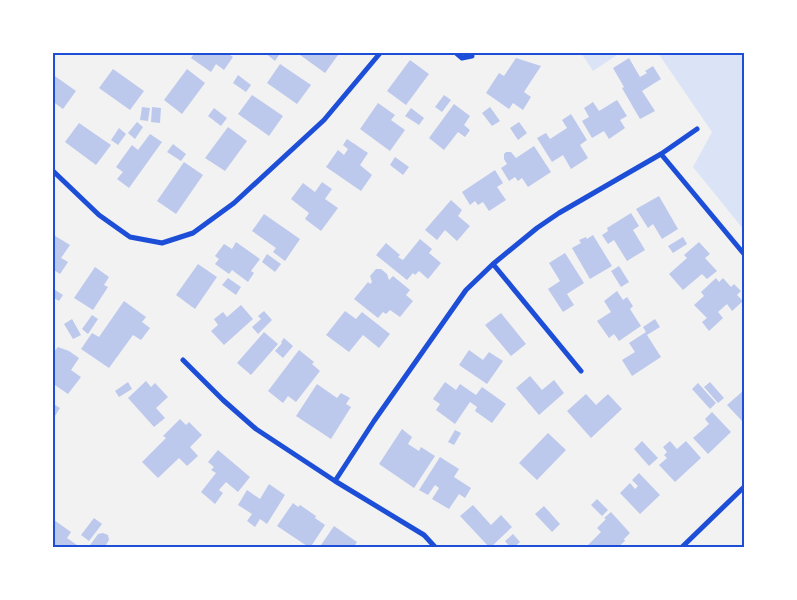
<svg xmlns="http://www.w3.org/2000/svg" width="797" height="600" font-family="'Sofia Sans Condensed',sans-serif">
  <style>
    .green { fill: #dbe4f7 }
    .building { fill: #bdc9ec }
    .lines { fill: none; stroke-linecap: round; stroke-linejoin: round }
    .minor { stroke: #1d4ed8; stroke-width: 5 }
    .neatline { fill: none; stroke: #1d4ed8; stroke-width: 2 }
  </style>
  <rect width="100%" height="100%" fill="#f2f2f2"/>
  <path class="green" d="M 581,53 L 620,53 L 593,71 Z
    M 658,53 L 744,53 L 744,230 L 693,167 L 712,132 Z"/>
  <path class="building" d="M 195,52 L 226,52 L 233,57 L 224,70 L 216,64 L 211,72 L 191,58 Z
    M 264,52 L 281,52 L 275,61 Z
    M 296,52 L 335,52 L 338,55 L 325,73 Z
    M 516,58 L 541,66 L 524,92 L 531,97 L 523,110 L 513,103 L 509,109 L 486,93 L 499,73 L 504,76 Z
    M 629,58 L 640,77 L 647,73 L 645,71 L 653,66 L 661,79 L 642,91 L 655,111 L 640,119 L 622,88 L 624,87 L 613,68 Z
    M 410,60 L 429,74 L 406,105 L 387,91 Z
    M 280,64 L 311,85 L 297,104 L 267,83 Z
    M 113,69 L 144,91 L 130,110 L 99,88 Z
    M 187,69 L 205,83 L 182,114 L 164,100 Z
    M 52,74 L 76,91 L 63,109 L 52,101 Z
    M 238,75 L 251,85 L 246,92 L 233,83 Z
    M 252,95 L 283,116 L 269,136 L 238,114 Z
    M 444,95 L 451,100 L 442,112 L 435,107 Z
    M 617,100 L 627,116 L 620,120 L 625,128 L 609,139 L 604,131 L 592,138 L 582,121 L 589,117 L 584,108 L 593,102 L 599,111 Z
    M 378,103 L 395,115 L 391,120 L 405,130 L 390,151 L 360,129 Z
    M 454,104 L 470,116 L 464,125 L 470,130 L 465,137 L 458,132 L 444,150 L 429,138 Z
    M 142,107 L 150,108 L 148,121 L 140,120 Z
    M 152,107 L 161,108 L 160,123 L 151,122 Z
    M 490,107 L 500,121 L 492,126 L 482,113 Z
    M 214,108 L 227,118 L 221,126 L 208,116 Z
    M 411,108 L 424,118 L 419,125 L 405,116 Z
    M 571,114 L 587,140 L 580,145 L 588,158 L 571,169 L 563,155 L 552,162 L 537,138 L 546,133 L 550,139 L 567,128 L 562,120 Z
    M 137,122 L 143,127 L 135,139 L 128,133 Z
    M 519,122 L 527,133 L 518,140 L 510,128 Z
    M 79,123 L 111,145 L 96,165 L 65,142 Z
    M 228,127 L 247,141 L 225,171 L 205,158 Z
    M 119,128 L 126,134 L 118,145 L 111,140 Z
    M 150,134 L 162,142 L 129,188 L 117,179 L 123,172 L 116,167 L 132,145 L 138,150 Z
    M 347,139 L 368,153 L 360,165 L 372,175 L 361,191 L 326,167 L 338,150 L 344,155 L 348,149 L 343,145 Z
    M 173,144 L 186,154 L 181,161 L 167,152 Z
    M 534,146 L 551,172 L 528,187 L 522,178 L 518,181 L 515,177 L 509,181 L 501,168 L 507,164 L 504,159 L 504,154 L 506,152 L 511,152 L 516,158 Z
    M 395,157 L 409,167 L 403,175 L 390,165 Z
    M 184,162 L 203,175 L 176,214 L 157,201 Z
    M 495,170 L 503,183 L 497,187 L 506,200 L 489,211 L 483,202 L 478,205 L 475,201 L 470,205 L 462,192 Z
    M 322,182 L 332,189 L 325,199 L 338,208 L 321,231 L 305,219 L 309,213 L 291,199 L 303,183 L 315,192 Z
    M 659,196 L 678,229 L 662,239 L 653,224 L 648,228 L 636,209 Z
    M 451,200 L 462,210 L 458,216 L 470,226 L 457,241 L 445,230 L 437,240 L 425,230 Z
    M 631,213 L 639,226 L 633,230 L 645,250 L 627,261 L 614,240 L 608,244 L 602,235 L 608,231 L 607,228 Z
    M 264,214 L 300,239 L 285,261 L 273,252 L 276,248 L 252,231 Z
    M 52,234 L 70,245 L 61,258 L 68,262 L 60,274 L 54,270 L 52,272 Z
    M 593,235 L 612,266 L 590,279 L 572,248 L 581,243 L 579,240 L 586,237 L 587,239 Z
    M 683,237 L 687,244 L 673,253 L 668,246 Z
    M 420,239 L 432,249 L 429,253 L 441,263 L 428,279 L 419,271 L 415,275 L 413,273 L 407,280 L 376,255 L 386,243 L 400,255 L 398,257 L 403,260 Z
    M 236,242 L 260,259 L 251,271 L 254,273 L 248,282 L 232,270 L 229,274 L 215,264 L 219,259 L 215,256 L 224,244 L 232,249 Z
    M 699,242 L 710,254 L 705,258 L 717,271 L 707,279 L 702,274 L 683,290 L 669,274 L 687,258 L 684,255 Z
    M 565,253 L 584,283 L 567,294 L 574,305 L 563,312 L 548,289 L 560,281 L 549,263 Z
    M 267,254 L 281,264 L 275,272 L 262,262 Z
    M 198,264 L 217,277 L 195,309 L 176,295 Z
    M 619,266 L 629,282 L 621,287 L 611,271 Z
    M 95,267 L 109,277 L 104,285 L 108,287 L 93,310 L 74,298 Z
    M 376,269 L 381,269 L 387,274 L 389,280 L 393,276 L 410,290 L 406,295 L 413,301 L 400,317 L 390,310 L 386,314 L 383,312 L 378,318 L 354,299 L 368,282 L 370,284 L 372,282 L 370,276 Z
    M 228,278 L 241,287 L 236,295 L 222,285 Z
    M 716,278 L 719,282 L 723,278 L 731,287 L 734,284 L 741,291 L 737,295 L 743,301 L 732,311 L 727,304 L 718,312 L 723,318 L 709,331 L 702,322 L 707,318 L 694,305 L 704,296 L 701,292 Z
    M 52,288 L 63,295 L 59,301 L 52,297 Z
    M 617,291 L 623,300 L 627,297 L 633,306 L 630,309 L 641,326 L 619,341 L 614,334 L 609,338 L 597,321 L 611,312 L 604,301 Z
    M 124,301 L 146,317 L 142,322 L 150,328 L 141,340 L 133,335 L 109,368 L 81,349 L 92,333 L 99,337 Z
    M 241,305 L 253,319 L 224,345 L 211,331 L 218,325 L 214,319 L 223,312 L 227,317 Z
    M 264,311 L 272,320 L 258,334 L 252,327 L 261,319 L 258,316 Z
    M 345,311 L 356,319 L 362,312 L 390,334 L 379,348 L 363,335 L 349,352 L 326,335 Z
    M 501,313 L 526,344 L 511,356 L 485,325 Z
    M 92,315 L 98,319 L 88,334 L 82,329 Z
    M 72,319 L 81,335 L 73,339 L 64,324 Z
    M 655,319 L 660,327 L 647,335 L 661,357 L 632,376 L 622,360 L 635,352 L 629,343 L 646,332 L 643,327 Z
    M 264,332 L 278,344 L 251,375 L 237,363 Z
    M 284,338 L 293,346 L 283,358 L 275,351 L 282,343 L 281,342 Z
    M 58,347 L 69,351 L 79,358 L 71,370 L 81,377 L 68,394 L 52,383 L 52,354 Z
    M 299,350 L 314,362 L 312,364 L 320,371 L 296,402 L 288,396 L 283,403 L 268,391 Z
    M 469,350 L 483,360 L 489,352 L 503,361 L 487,384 L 459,365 Z
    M 530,376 L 542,390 L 554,380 L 564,393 L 539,415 L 516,388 Z
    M 146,381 L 151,387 L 155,383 L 168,397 L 156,408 L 165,418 L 154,427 L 128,398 Z
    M 128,382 L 132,389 L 119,397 L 115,391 Z
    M 445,382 L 456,390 L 460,384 L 476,395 L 482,387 L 506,404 L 492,423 L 475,411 L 477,407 L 470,402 L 455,424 L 436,410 L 440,404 L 433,399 Z
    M 710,382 L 724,398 L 718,403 L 704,387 Z
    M 698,383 L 716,403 L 710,409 L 692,389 Z
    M 317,384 L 337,398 L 341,393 L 350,398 L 346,404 L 351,407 L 331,439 L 296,416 Z
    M 744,390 L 744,419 L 742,421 L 727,405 Z
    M 586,394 L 596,405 L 608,394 L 622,409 L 591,438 L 567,411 Z
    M 52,403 L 60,408 L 55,416 L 52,414 Z
    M 712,412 L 731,432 L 708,454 L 693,438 L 709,424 L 705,419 Z
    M 180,419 L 186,425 L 189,422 L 202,435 L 190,447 L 198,456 L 187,466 L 179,458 L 158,478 L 142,462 L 166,438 L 163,436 Z
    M 402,429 L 412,437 L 408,444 L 419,451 L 421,447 L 435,456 L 414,488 L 379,464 Z
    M 455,430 L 461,433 L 454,445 L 448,442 Z
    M 548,433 L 566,450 L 537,480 L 519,463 Z
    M 642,441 L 658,458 L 649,466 L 634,449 Z
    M 670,441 L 677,449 L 686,441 L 701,458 L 675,482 L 659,465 L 667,458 L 664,455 L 667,452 L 663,447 Z
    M 218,450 L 250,477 L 238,492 L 226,482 L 219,490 L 223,493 L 215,504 L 201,492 L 216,473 L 211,470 L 214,467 L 208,462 Z
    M 440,457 L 459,469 L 454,477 L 471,488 L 465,498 L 459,494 L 449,509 L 432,499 L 439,488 L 435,485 L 428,495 L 419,490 Z
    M 639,473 L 660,495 L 640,514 L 620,493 L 630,483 L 635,489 L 638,486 L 632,480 Z
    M 269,484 L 285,495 L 267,524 L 260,519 L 255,527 L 247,521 L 252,514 L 238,505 L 247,490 L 260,499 Z
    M 597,499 L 608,510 L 602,516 L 591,505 Z
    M 293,503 L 298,507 L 300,505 L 316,516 L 315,518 L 325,525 L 310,548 L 277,526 Z
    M 473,505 L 491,525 L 501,515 L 512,527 L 490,548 L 460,516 Z
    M 544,506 L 560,524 L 552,532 L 535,514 Z
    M 611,512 L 630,533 L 624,539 L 625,541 L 617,548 L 588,548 L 587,546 L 601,532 L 597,528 L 606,519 L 604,518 Z
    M 94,518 L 102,524 L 89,541 L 81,535 Z
    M 54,520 L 71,532 L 67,538 L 77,545 L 76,548 L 52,548 L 52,521 Z
    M 334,526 L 357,542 L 353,548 L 319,548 Z
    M 103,533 L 108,535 L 109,540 L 106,545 L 109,548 L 88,548 L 98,534 Z
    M 513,534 L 520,542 L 513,548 L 511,548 L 505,541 Z"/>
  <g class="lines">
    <path class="minor" d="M 455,52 L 462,58 L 472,56
      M 661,154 L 744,254
      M 52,170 L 99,215 L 130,237 L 162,243 L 193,233 L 234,203 L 324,120 L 381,52
      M 493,264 L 581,371
      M 183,360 L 223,400 L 256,429 L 335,481 L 424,535 L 436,548
      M 335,481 L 374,421 L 466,290 L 493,264 L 537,228 L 559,213 L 661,154 L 697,129
      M 681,548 L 744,487"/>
  </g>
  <rect width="797" height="600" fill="none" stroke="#ffffff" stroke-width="108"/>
  <rect x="54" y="54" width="689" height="492" class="neatline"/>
</svg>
